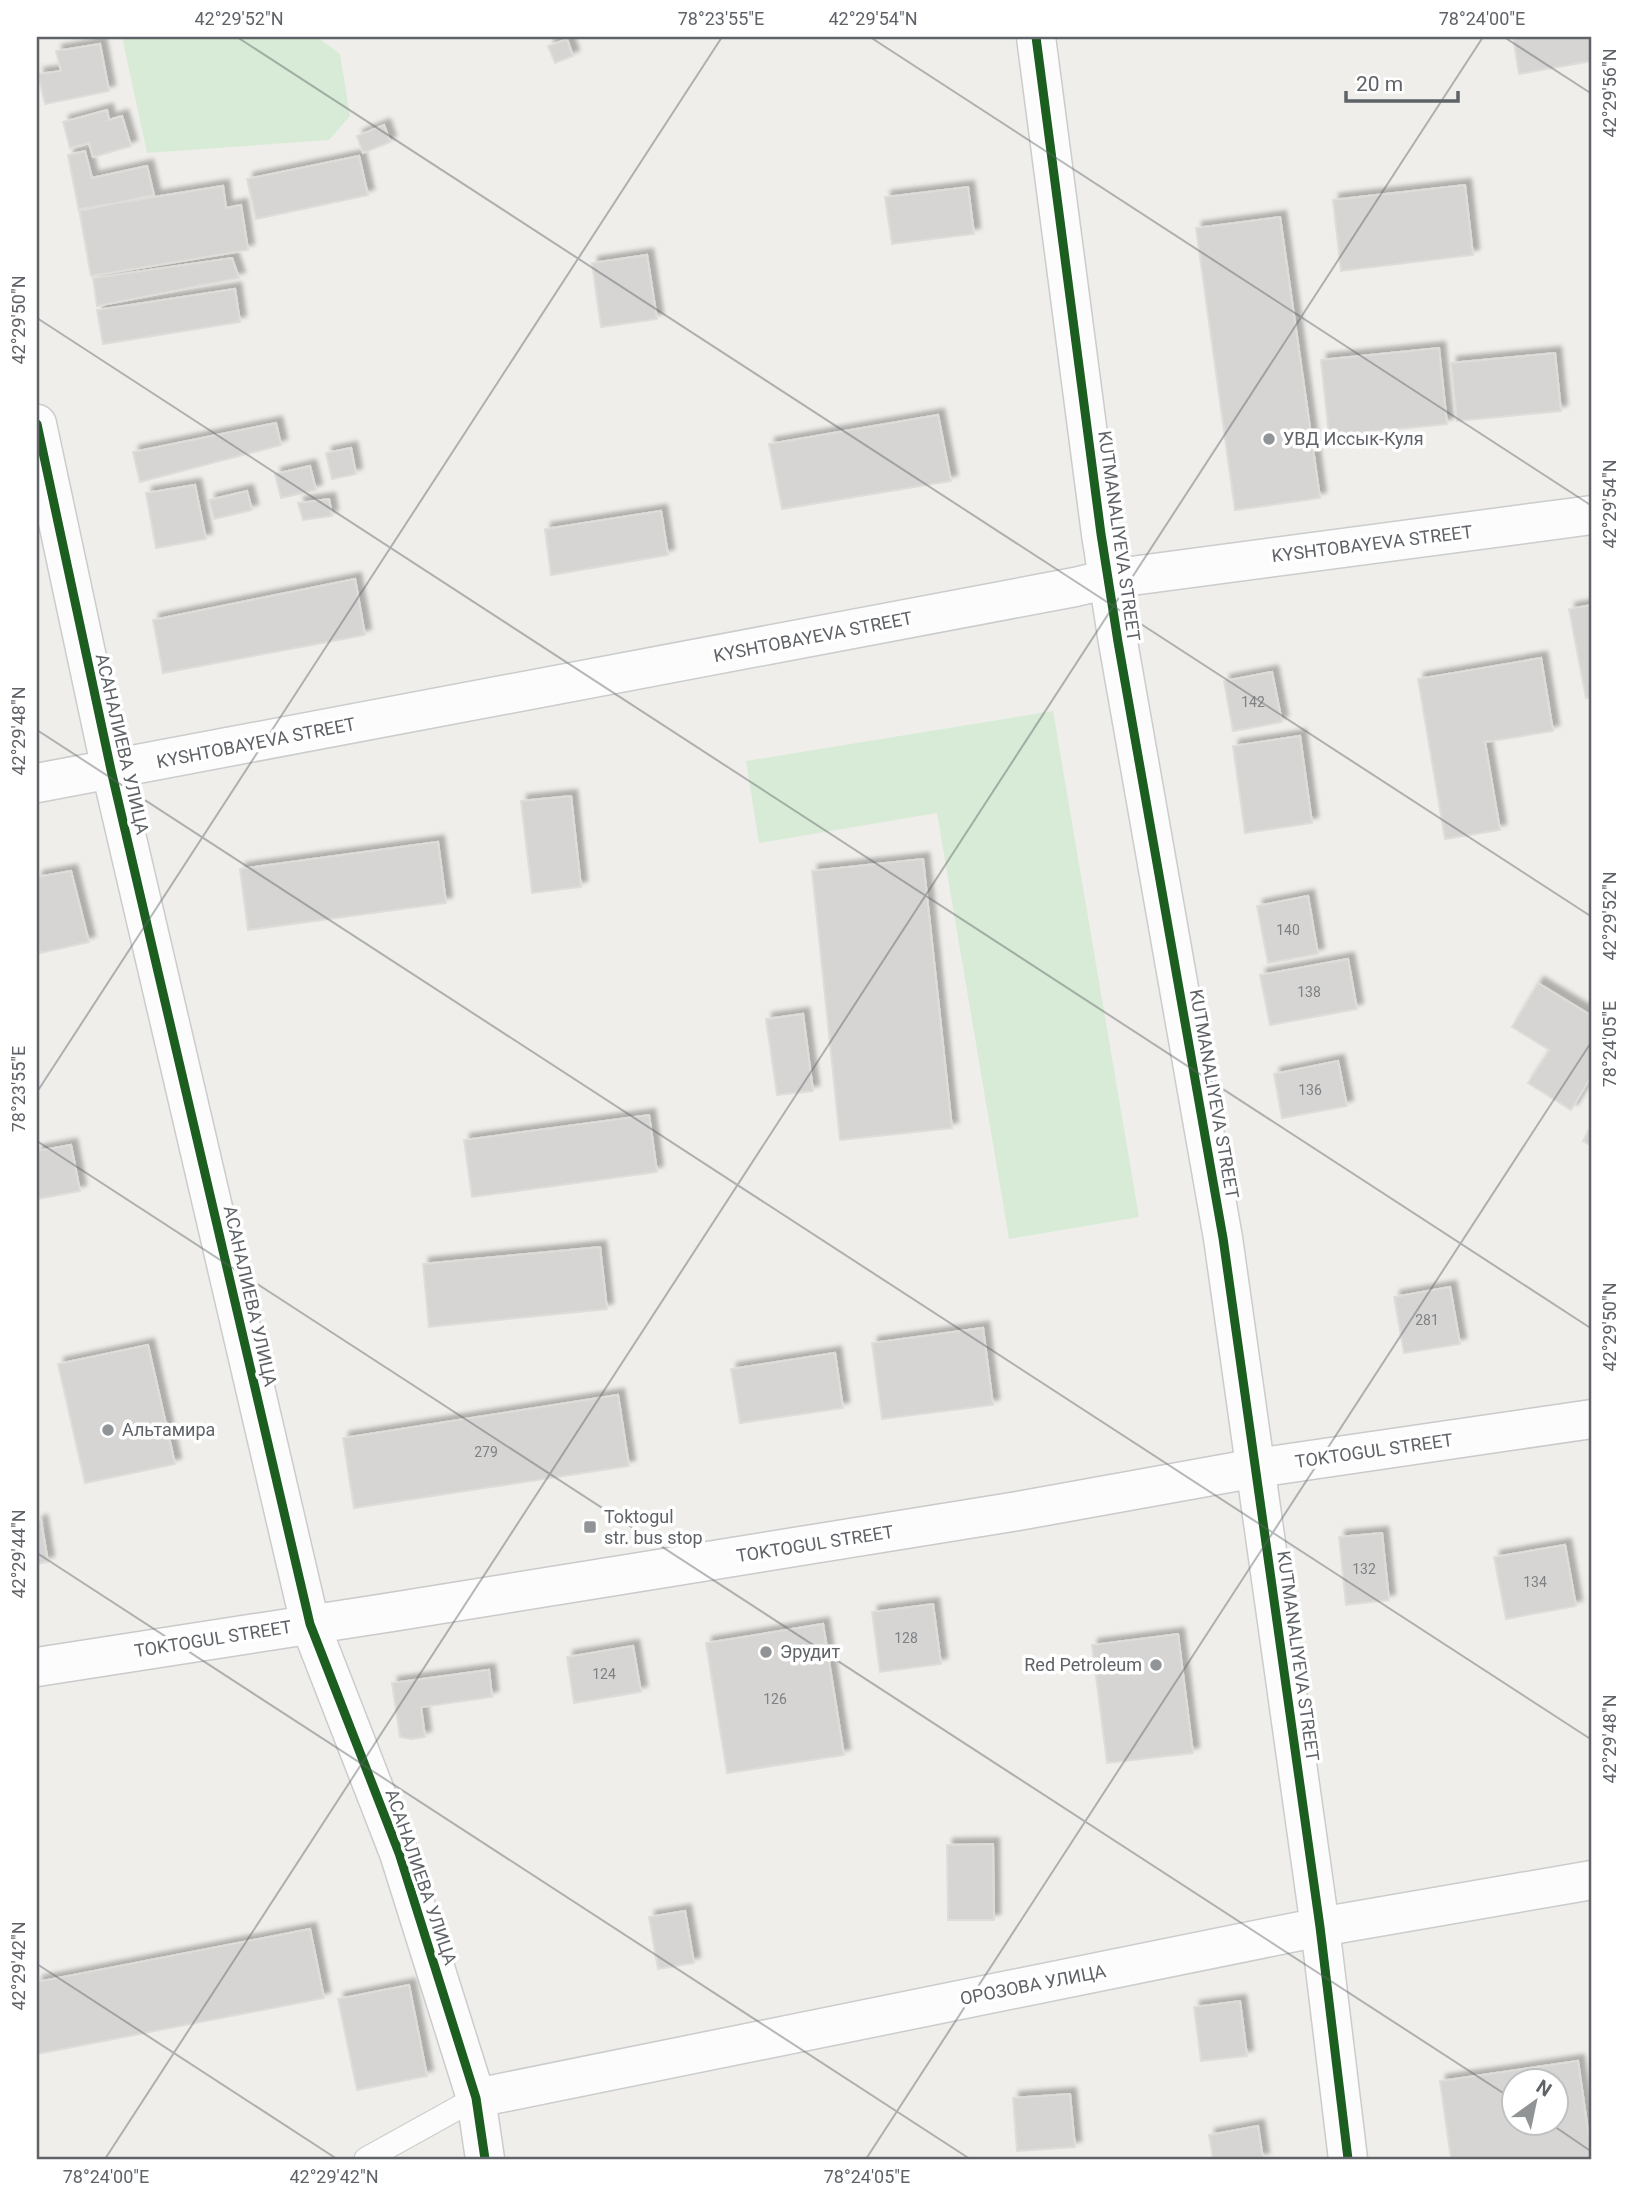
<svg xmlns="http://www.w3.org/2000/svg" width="1629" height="2196" font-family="Roboto,sans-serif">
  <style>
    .green { fill: #d8ebd6 }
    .building { fill: #d6d5d3; stroke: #deddd9; stroke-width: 2; fill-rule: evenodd; filter: url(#shadow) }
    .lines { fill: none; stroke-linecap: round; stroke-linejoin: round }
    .lane-casing { stroke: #cbcccc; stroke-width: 25 }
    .street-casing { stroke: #cbcccc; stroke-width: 41 }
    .secondary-casing { stroke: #cacacb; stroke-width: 41 }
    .lane { stroke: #fdfcfc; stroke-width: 23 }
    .street { stroke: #fdfcfc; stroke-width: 38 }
    .secondary { stroke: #fdfcfc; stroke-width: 38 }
    .cycleway-casing { stroke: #fff; stroke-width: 13 }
    .cycleway { stroke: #1b5e20; stroke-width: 9 }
    .ticks { fill: none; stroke: #5f6368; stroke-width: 2; stroke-opacity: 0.45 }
    .poi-dot { fill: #919496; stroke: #fff; stroke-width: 2.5 }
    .labels { text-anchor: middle; stroke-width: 7; stroke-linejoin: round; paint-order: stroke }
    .number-label { font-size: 14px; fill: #7e8184 }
    .poi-label { font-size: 18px; fill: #5f6368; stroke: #fff; text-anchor: start }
    .street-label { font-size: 18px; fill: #5f6368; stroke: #fff }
    .neatline { fill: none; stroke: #5f6368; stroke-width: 2.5 }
    .ticks-label { font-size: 18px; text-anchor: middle; fill: #5f6368 }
  </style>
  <defs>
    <filter id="shadow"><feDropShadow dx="6" dy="-6" stdDeviation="2" flood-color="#0004"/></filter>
  </defs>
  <rect width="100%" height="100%" fill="#efeeea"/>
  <path class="green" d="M 122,37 L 317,37 L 340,54 L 350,116 L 329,140 L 147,153 Z
    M 1053,711 L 1139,1217 L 1009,1239 L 937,813 L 759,843 L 746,761 Z"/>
  <path class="building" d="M 1513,37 L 1592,37 L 1592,61 L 1519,74 Z
    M 567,39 L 573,56 L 555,63 L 548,46 Z
    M 100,44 L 109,91 L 45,104 L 38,74 L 61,71 L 56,51 Z
    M 107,110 L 109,120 L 122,116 L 131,146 L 93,157 L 89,143 L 70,148 L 63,122 Z
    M 384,125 L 390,142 L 363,153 L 357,136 Z
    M 85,151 L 92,178 L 147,166 L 154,195 L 79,211 L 68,155 Z
    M 359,156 L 368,195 L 256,219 L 247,179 Z
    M 1465,185 L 1473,255 L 1341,271 L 1333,200 Z
    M 223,186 L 226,208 L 241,205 L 248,250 L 91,276 L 79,209 Z
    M 968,187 L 974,234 L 892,244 L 885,197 Z
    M 1280,217 L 1320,498 L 1235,510 L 1196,228 Z
    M 647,255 L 657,319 L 601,327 L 592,263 Z
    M 232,258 L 239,278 L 97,306 L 93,278 Z
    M 235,289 L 240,322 L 103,344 L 97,310 Z
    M 1439,348 L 1447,424 L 1329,436 L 1321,360 Z
    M 1555,353 L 1561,411 L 1457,421 L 1451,363 Z
    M 938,415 L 951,481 L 782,509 L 769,444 Z
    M 276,423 L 281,445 L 140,482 L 133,452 Z
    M 351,448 L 356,474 L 332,479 L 326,453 Z
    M 310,466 L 316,490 L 281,498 L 275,474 Z
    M 195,485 L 206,539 L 156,548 L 146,493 Z
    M 247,491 L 252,510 L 214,519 L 209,500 Z
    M 329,499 L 332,516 L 303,520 L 298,503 Z
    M 661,511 L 668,555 L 551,575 L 545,529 Z
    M 355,579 L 365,635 L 163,673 L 153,620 Z
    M 1592,605 L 1592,697 L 1586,698 L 1569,609 Z
    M 1541,658 L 1553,731 L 1485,742 L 1500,830 L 1445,839 L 1418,679 Z
    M 1272,672 L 1282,722 L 1233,731 L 1224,681 Z
    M 1300,736 L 1312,823 L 1245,833 L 1233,746 Z
    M 571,796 L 581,887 L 532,893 L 521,801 Z
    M 438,842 L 446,903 L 248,930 L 240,869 Z
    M 923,859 L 952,1128 L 840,1140 L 812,871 Z
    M 71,871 L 89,942 L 40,953 L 37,936 L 37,877 Z
    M 1308,896 L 1318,954 L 1268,963 L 1257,906 Z
    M 1348,959 L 1357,1009 L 1270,1025 L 1260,975 Z
    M 1538,983 L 1592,1016 L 1592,1075 L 1571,1110 L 1528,1083 L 1549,1050 L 1512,1027 Z
    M 803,1014 L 813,1091 L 777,1095 L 766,1019 Z
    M 1338,1061 L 1347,1106 L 1282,1118 L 1274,1074 Z
    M 649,1115 L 657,1172 L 472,1197 L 464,1140 Z
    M 1592,1125 L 1592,1146 L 1583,1141 Z
    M 71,1145 L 80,1191 L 37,1199 L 37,1151 Z
    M 600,1247 L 607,1309 L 429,1327 L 423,1264 Z
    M 1450,1287 L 1460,1344 L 1404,1353 L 1394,1297 Z
    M 983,1328 L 993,1405 L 882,1419 L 872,1343 Z
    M 148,1345 L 175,1464 L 85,1483 L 58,1364 Z
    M 835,1353 L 843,1408 L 740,1423 L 731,1369 Z
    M 618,1395 L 629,1466 L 354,1508 L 343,1438 Z
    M 41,1521 L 48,1562 L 37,1564 L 37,1522 Z
    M 1382,1533 L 1389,1600 L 1346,1605 L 1339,1537 Z
    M 1565,1545 L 1576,1606 L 1506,1619 L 1494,1557 Z
    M 933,1604 L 941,1664 L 880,1672 L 872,1612 Z
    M 823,1624 L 844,1755 L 727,1773 L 706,1643 Z
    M 1178,1634 L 1193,1753 L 1107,1763 L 1092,1645 Z
    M 633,1646 L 641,1692 L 574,1703 L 567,1657 Z
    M 489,1670 L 492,1697 L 421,1707 L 425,1737 L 411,1739 L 400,1737 L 392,1683 Z
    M 993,1844 L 994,1920 L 948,1920 L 947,1845 Z
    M 685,1911 L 694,1963 L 658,1969 L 649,1917 Z
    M 310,1929 L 324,1998 L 37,2054 L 37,1982 Z
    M 409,1985 L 427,2076 L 357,2090 L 338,1999 Z
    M 1240,2001 L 1247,2056 L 1201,2061 L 1194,2007 Z
    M 1578,2061 L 1592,2159 L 1451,2159 L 1440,2081 ZM 1514,2080 L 1556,2080 L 1556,2122 L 1514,2122 Z
    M 1070,2094 L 1075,2147 L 1017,2151 L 1013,2098 Z
    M 1258,2126 L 1263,2159 L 1213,2159 L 1209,2135 Z"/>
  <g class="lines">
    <defs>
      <path id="lane" d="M 366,2159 L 476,2098"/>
      <path id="street" d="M 1036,37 L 1101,534 L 1118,642 L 1223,1238 L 1320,1927 L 1348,2159
        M 37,424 L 111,770 L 310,1624 L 399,1853 L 476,2098 L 485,2159
        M 37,783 L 1075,587 L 1109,579 L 1592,515
        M 476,2098 L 1320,1927 L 1592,1880"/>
      <path id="secondary" d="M 37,1667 L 392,1612 L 1018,1511 L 1256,1468 L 1592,1419"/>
    </defs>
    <use href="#lane" class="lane-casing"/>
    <use href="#street" class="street-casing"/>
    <use href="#secondary" class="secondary-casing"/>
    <use href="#lane" class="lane"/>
    <use href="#street" class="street"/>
    <use href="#secondary" class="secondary"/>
    <defs>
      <path id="cycleway" d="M 1036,37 L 1101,534 L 1118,642 L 1223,1238 L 1320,1927 L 1348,2159
        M 37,424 L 111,770 L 310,1624 L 399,1853 L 476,2098 L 485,2159"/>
    </defs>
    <use href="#cycleway" class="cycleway-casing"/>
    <use href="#cycleway" class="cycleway"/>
  </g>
  <path class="ticks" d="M 237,37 L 1592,917M 870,37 L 1592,506M 1504,37 L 1592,94M 37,318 L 1592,1329M 37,730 L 1592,1740M 37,1092 L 722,37M 37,1141 L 1514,2100M 37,1553 L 970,2159M 37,1964 L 337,2159M 1548,2122 L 1592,2152M 105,2159 L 1483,37M 866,2159 L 1592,1041"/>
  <g class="poi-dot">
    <circle cx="1269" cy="439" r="7"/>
    <circle cx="108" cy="1430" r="7"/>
    <rect x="583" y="1520" width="14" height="14" rx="3.5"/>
    <circle cx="766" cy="1652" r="7"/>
    <circle cx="1156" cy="1665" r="7"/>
  </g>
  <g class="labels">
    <g class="number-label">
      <text x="1253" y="707">142</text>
      <text x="1288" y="935">140</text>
      <text x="1309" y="997">138</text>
      <text x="1310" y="1095">136</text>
      <text x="1427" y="1325">281</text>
      <text x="486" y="1457">279</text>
      <text x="1364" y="1574">132</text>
      <text x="1535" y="1587">134</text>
      <text x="906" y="1643">128</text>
      <text x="604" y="1679">124</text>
      <text x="775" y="1704">126</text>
    </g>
    <g class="poi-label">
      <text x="1283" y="445">УВД Иссык-Куля</text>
      <text x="122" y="1436">Альтамира</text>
      <text x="604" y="1523">Toktogul<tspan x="604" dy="21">str. bus stop</tspan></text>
      <text x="780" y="1658">Эрудит</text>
      <text x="1142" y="1671" text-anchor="end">Red Petroleum</text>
    </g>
    <g class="street-label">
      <text transform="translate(1119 536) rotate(82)" y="6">KUTMANALIYEVA STREET</text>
      <text transform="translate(1372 544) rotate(-7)" y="6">KYSHTOBAYEVA STREET</text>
      <text transform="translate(813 637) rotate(-11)" y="6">KYSHTOBAYEVA STREET</text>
      <text transform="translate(256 743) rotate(-11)" y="6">KYSHTOBAYEVA STREET</text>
      <text transform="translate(122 744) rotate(77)" y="6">АСАНАЛИЕВА УЛИЦА</text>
      <text transform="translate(1214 1094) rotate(80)" y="6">KUTMANALIYEVA STREET</text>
      <text transform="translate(250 1296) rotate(77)" y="6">АСАНАЛИЕВА УЛИЦА</text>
      <text transform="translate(1374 1451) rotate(-8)" y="6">TOKTOGUL STREET</text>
      <text transform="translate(815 1544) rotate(-9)" y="6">TOKTOGUL STREET</text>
      <text transform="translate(213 1639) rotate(-9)" y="6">TOKTOGUL STREET</text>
      <text transform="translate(1298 1656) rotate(82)" y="6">KUTMANALIYEVA STREET</text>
      <text transform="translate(421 1877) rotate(71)" y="6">АСАНАЛИЕВА УЛИЦА</text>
      <text transform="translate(1033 1985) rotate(-11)" y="6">ОРОЗОВА УЛИЦА</text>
    </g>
  </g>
  <rect width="1629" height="2196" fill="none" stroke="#ffffff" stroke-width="77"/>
  <g transform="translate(1535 2102) rotate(33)"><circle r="33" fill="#ffffff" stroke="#bfc1c3" stroke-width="2"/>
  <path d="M0-5L12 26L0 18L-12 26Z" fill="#919496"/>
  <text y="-10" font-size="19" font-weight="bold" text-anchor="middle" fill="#5f6368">N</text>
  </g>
  <path d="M1346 91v10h112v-10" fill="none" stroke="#5f6368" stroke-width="3.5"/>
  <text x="1356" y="91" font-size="21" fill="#5f6368" stroke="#ffffff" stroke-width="5" paint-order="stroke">20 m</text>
  <rect x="38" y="38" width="1552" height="2120" class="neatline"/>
  <g class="ticks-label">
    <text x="239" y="25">42°29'52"N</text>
    <text x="721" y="25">78°23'55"E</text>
    <text x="873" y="25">42°29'54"N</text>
    <text x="1482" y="25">78°24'00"E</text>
    <text transform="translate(1610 93) rotate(-90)" y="6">42°29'56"N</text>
    <text transform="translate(19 320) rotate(-90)" y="6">42°29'50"N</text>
    <text transform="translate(1610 504) rotate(-90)" y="6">42°29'54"N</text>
    <text transform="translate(19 731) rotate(-90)" y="6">42°29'48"N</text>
    <text transform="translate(1610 916) rotate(-90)" y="6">42°29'52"N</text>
    <text transform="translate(1610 1044) rotate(-90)" y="6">78°24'05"E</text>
    <text transform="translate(19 1089) rotate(-90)" y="6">78°23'55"E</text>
    <text transform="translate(1610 1327) rotate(-90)" y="6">42°29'50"N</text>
    <text transform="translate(19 1554) rotate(-90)" y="6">42°29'44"N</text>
    <text transform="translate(1610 1739) rotate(-90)" y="6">42°29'48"N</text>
    <text transform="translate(19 1966) rotate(-90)" y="6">42°29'42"N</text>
    <text x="106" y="2183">78°24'00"E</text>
    <text x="334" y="2183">42°29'42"N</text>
    <text x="867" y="2183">78°24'05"E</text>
  </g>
</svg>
